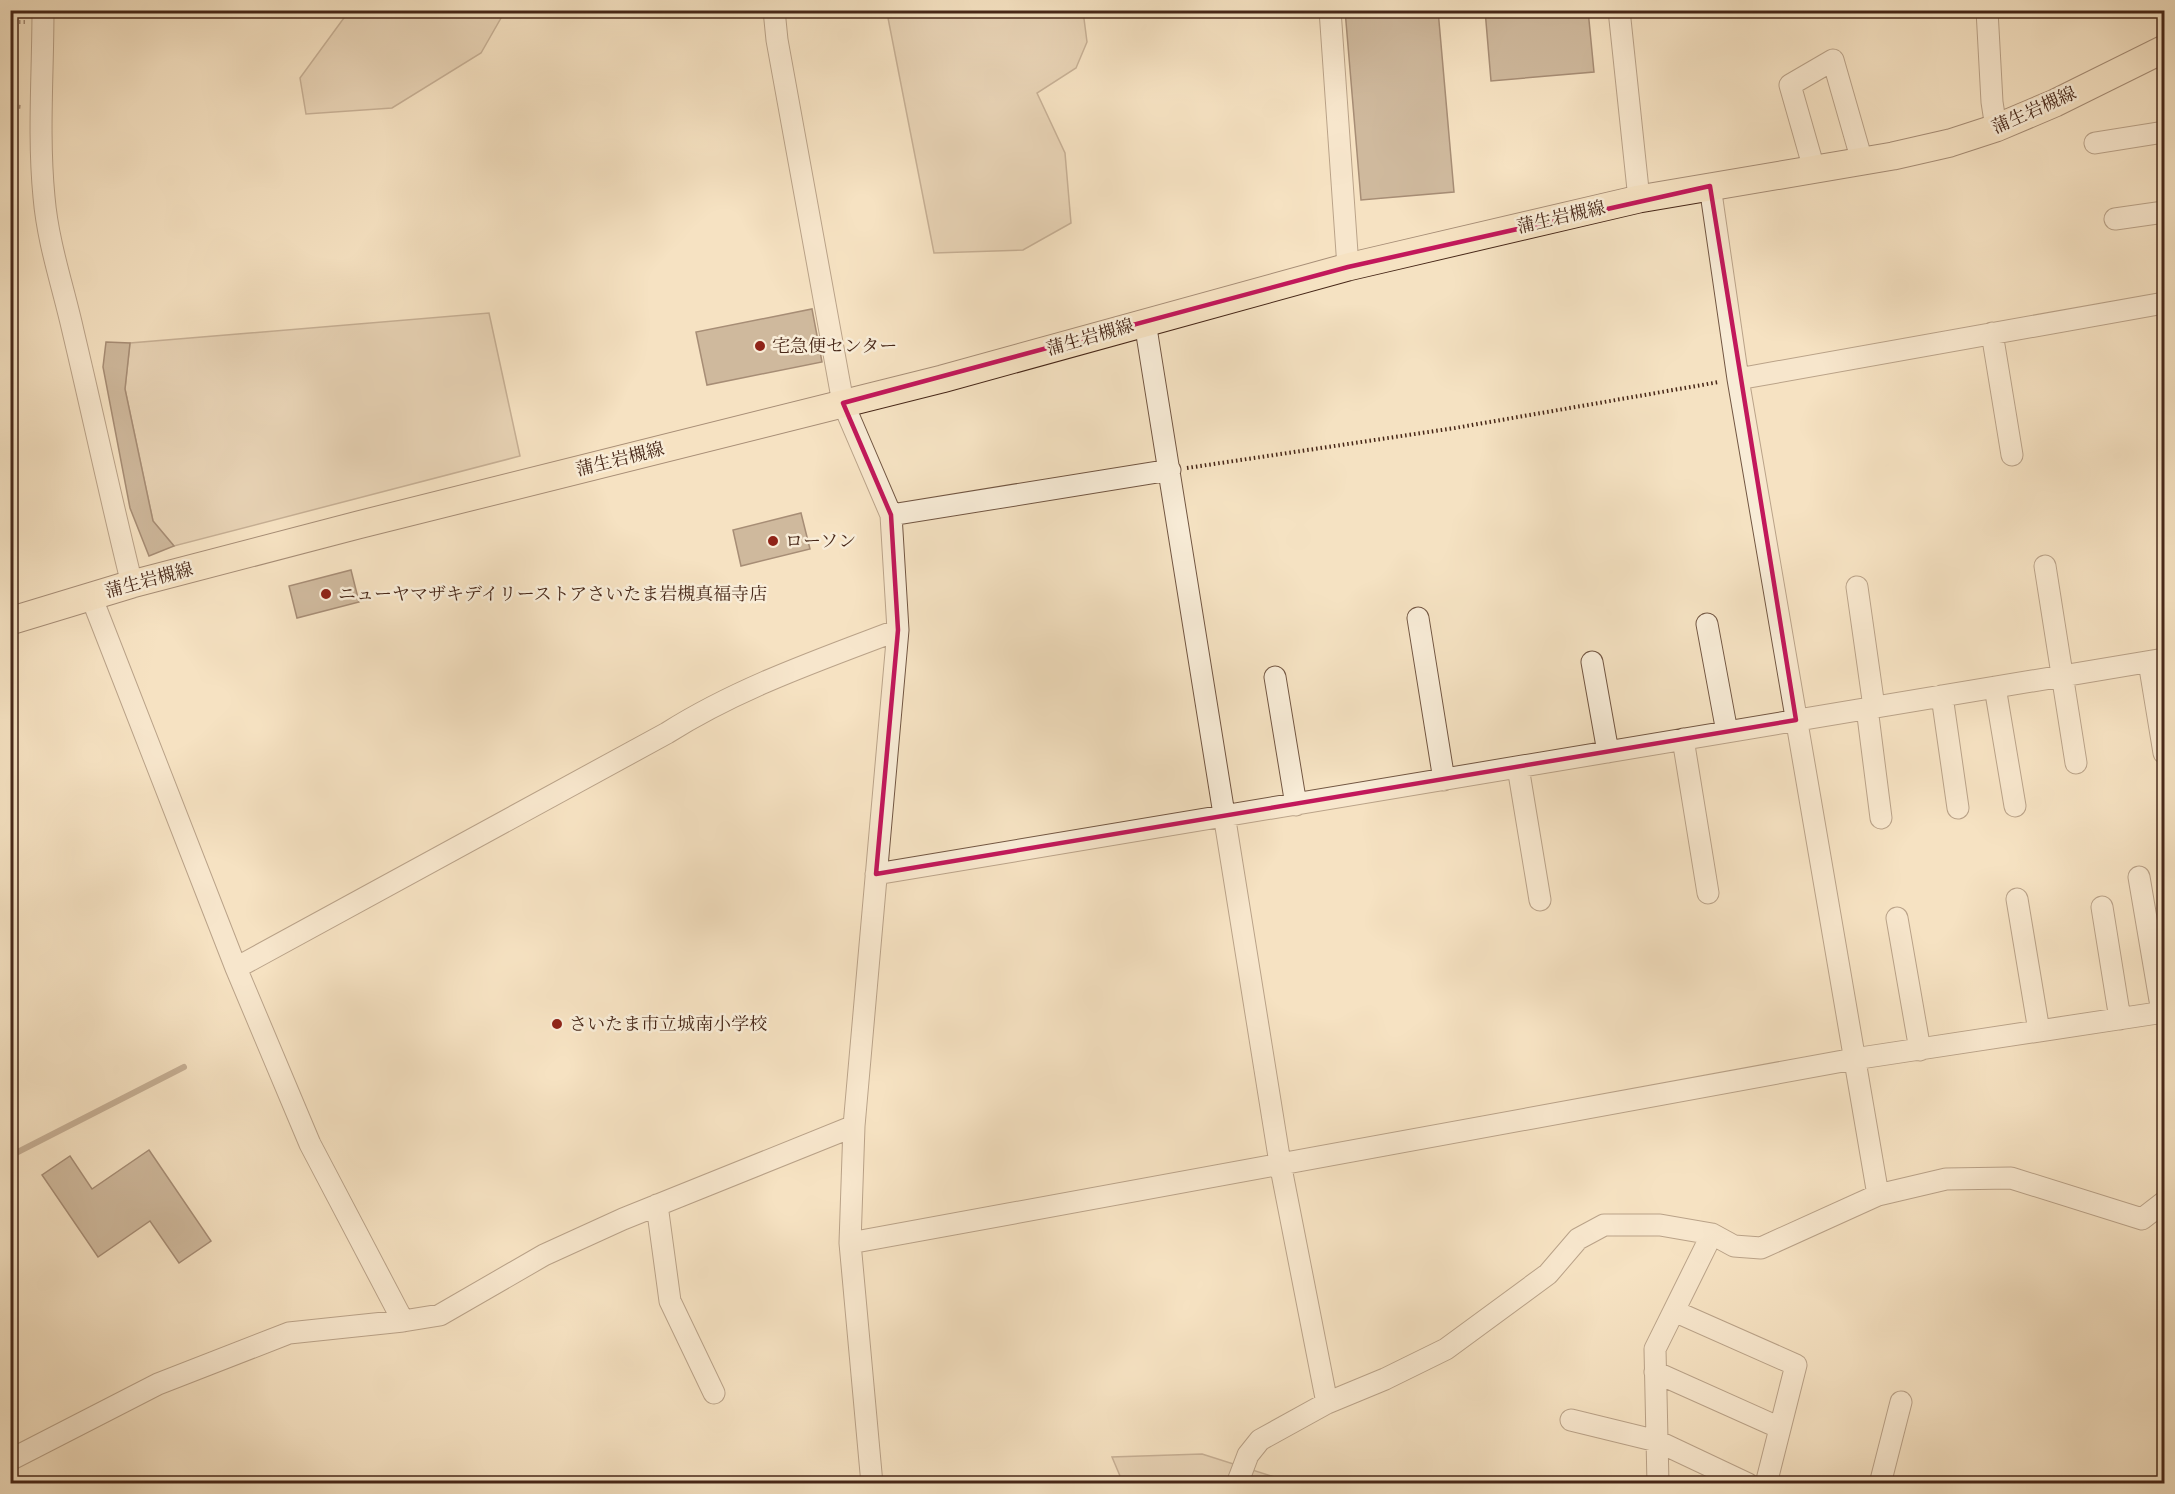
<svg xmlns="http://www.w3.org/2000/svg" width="2175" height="1494" font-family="'IM FELL DW Pica','Noto Serif JP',serif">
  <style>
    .green { fill: #d7c2a5; stroke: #8f745e; stroke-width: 1.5 }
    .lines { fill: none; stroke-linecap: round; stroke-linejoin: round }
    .stream { stroke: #8c715b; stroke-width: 6 }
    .building { fill: #a18870; stroke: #472718; stroke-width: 1.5 }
    .minor-casing { stroke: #725642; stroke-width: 23 }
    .major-casing { stroke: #472718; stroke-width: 29 }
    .path { stroke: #472718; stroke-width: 4; stroke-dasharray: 1.5 3; stroke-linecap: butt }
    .minor { stroke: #f8ecd7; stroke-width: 21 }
    .major { stroke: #f5e2c2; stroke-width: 27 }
    .marked { fill: none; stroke: #c2185b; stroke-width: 4.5; stroke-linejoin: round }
    .poi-dot { fill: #8f2418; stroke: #f8ecd7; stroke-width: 2 }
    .labels { text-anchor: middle; stroke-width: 5; stroke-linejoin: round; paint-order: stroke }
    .street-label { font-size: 18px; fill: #472718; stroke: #f8ecd7 }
    .poi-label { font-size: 18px; fill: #472718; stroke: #f8ecd7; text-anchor: start }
  </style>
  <rect width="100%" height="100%" fill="#f5e2c2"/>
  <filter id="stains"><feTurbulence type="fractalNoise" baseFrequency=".00333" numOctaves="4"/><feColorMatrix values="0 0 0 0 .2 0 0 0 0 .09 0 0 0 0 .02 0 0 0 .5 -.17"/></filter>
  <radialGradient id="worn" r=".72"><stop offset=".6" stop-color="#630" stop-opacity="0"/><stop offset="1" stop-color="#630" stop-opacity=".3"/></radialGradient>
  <path class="green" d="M 910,10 L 1083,11 L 1087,42 L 1076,68 L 1037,93 L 1065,153 L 1071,223 L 1023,250 L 934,253 L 888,18 Z
    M 349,11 L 349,10 L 505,11 L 481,53 L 392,108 L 306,114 L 300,78 Z
    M 489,313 L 520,456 L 174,546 L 153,521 L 125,389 L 130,343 Z
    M 1202,1454 L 1284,1480 L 1308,1483 L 1123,1483 L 1112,1457 Z"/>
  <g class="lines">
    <path class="stream" d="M 10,1156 L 184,1067"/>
  </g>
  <path class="building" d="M 1345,10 L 1438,10 L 1454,192 L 1361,200 Z
    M 1485,10 L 1588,10 L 1594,72 L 1491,81 Z
    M 812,309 L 822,362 L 707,385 L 696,332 Z
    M 106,342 L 130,343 L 125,389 L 153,521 L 174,546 L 149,556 L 130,508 L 103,367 Z
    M 801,513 L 810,549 L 741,566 L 733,530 Z
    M 351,570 L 359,602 L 297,618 L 289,586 Z
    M 149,1150 L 211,1241 L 179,1263 L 150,1221 L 98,1257 L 42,1175 L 70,1156 L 92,1189 Z"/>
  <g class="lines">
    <defs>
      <path id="minor" d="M 43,10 C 43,73 38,135 44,197 C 48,244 63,286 73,331 C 93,415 111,500 132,584
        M 774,10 L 777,40 L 843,403 L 891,515 L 898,630 L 854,1126 L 850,1243 L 872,1484
        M 1330,10 L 1348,267
        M 1619,10 L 1639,199
        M 1987,10 L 1992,102 L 1996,128
        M 2095,143 L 2164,132
        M 1814,169 L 1790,85 L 1833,60 L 1862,161
        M 1710,186 L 1738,379 L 1878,1195
        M 2115,219 L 2164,212
        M 1145,322 L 1280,1163 L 1327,1403
        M 1992,333 L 2012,455
        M 1738,379 L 2164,303
        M 891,515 L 1170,470
        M 2045,566 L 2076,763
        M 1857,587 L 1874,707
        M 91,596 L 236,968 L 310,1144 L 403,1321
        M 1418,618 L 1444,780
        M 1707,624 L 1727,732
        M 1592,662 L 1608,752
        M 2149,662 L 2164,753
        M 1275,677 L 1296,805
        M 1995,687 L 2015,806
        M 1942,696 L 1958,808
        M 1867,708 L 1881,818
        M 1683,739 L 1708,893
        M 1518,767 L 1540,900
        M 876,874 L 2164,659
        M 2139,877 L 2162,1012
        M 2017,899 L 2039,1031
        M 2102,907 L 2120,1019
        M 1897,918 L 1920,1050
        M 236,968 L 667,733 C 738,688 819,660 898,630
        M 657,1205 L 670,1301 L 714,1393
        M 850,1243 L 1854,1059 L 2164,1012
        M 1674,1311 L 1796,1365 L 1766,1484
        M 1655,1372 L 1780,1428
        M 1571,1420 L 1657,1441 L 1748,1484
        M 10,1460 L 158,1384 L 289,1333 L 403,1321 L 440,1315 L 544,1255 L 623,1219 L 854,1126
        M 1237,1484 L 1248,1455 L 1260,1440 L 1327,1403 L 1385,1379 L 1446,1349 L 1548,1274 L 1578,1239 L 1604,1225 L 1660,1225 L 1712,1234 L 1734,1246 L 1761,1248 L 1878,1195 L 1946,1179 L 2011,1178 L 2142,1219 L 2164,1202
        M 1658,1484 L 1655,1349 L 1712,1234
        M 1880,1484 L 1901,1402"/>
      <path id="major" d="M 10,621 L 132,584 L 358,525 L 942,379 L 1348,267 L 1639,199 L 1893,156 L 1950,143 L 1996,128 L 2055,103 L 2164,49"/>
    </defs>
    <use href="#minor" class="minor-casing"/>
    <use href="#major" class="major-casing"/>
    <path class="path" d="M 10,22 L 25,22
      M 10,106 L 22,107
      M 1187,468 L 1455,428 L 1719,382"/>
    <use href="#minor" class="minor"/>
    <use href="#major" class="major"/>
  </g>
  <path d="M0 0H2175V1494H0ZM 1710,186 L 1796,720 L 876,874 L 898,630 L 891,515 L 843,403 L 1348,267 Z" fill="#f5e2c2" fill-opacity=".55" fill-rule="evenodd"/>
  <path class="marked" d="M 1710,186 L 1796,720 L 876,874 L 898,630 L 891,515 L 843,403 L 1348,267 Z"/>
  <g class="poi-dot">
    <circle cx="760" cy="346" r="6"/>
    <circle cx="773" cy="541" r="6"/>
    <circle cx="326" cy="594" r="6"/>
    <circle cx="557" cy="1024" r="6"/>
  </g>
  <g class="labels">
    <g class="street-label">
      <text transform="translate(2034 110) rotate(-24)" y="6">蒲生岩槻線</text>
      <text transform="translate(1561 217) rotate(-13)" y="6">蒲生岩槻線</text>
      <text transform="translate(1090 337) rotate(-16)" y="6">蒲生岩槻線</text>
      <text transform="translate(620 459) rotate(-14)" y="6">蒲生岩槻線</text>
      <text transform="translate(149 580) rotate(-15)" y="6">蒲生岩槻線</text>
    </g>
    <g class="poi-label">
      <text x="772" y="352">宅急便センター</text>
      <text x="785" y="547">ローソン</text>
      <text x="338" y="600">ニューヤマザキデイリーストアさいたま岩槻真福寺店</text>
      <text x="569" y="1030">さいたま市立城南小学校</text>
    </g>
  </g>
  <rect width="2175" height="1494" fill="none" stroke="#f5e2c2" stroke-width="36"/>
  <rect x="12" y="12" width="2151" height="1470" fill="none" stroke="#472718" stroke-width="3"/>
  <rect x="18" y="18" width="2139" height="1458" fill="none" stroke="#472718" stroke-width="1.5"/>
  <rect width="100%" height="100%" filter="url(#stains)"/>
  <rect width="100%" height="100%" fill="url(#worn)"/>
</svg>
